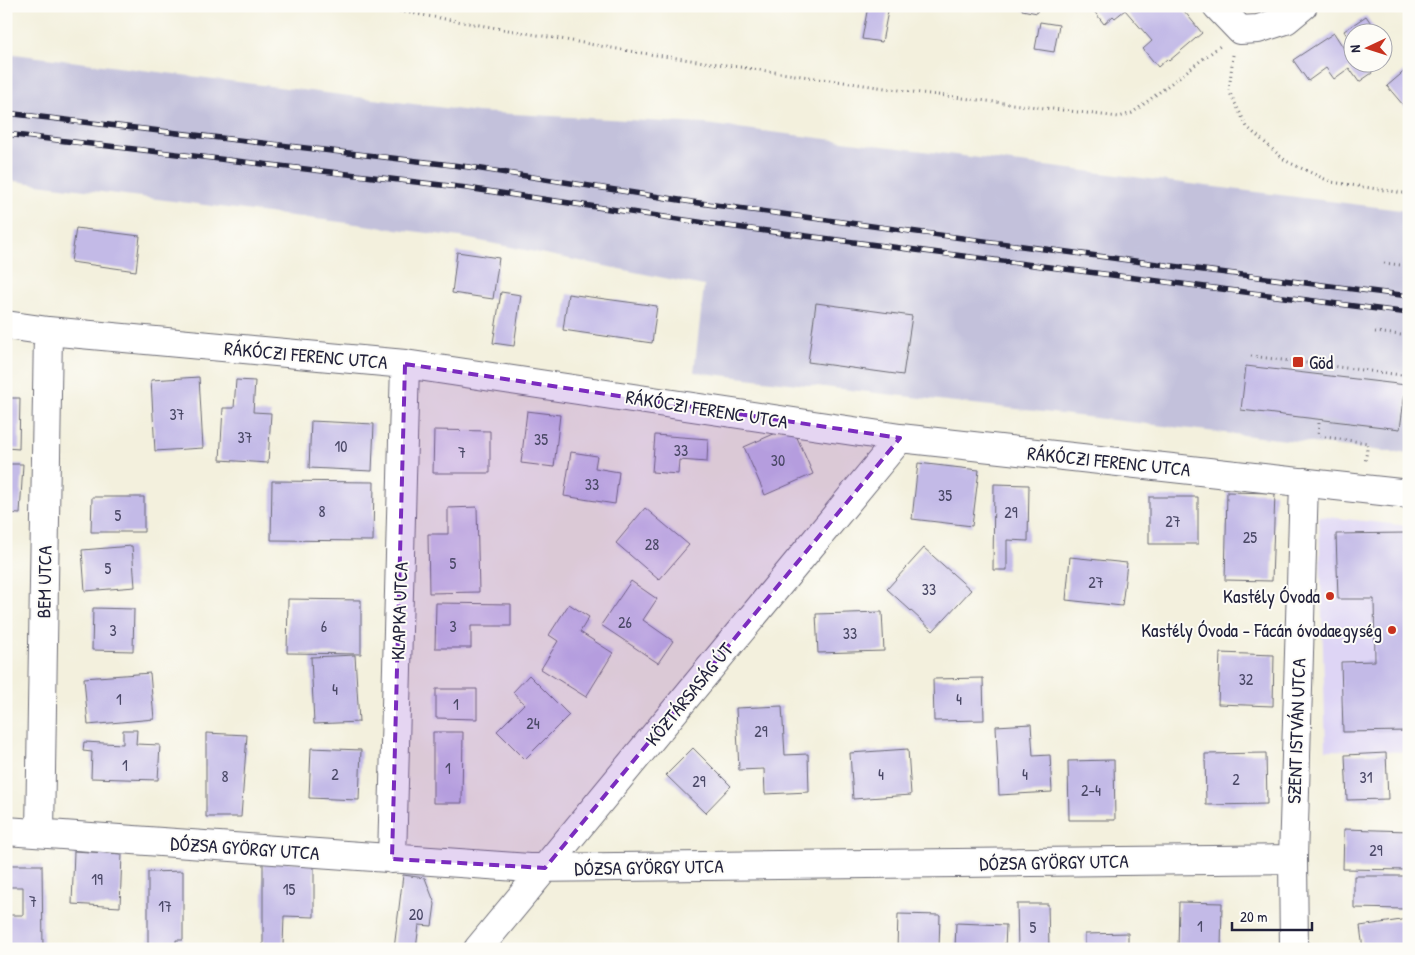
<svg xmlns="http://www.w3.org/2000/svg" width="1415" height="955" font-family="'Patrick Hand',sans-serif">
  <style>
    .built { fill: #ded5f5 }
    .industrial { fill: #c3c1db }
    .building { fill: #c3bae7 }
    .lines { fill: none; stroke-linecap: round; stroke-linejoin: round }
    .minor-casing { stroke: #6b6a74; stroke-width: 30 }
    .path { stroke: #6b6a74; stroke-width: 3; stroke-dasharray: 1 4; stroke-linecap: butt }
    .minor { stroke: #fff; stroke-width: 28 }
    .rail-casing { stroke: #22223b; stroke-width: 5.5 }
    .rail { stroke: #fdfcf7; stroke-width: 4; stroke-dasharray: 11; stroke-linecap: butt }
    .marked { fill: #7b2cbf; fill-opacity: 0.2; stroke: #7b2cbf; stroke-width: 4; stroke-dasharray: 10 6; stroke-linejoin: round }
    .poi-dot { fill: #c8321e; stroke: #fdfcf7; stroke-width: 2 }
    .labels { text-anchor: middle; stroke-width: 4; stroke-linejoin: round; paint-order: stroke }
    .number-label { font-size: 16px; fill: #4a4866 }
    .street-label { font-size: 19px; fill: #22223b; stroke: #fdfcf7 }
    .poi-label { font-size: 19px; fill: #22223b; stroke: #fdfcf7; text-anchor: end }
  </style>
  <rect width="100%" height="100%" fill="#fdfcf7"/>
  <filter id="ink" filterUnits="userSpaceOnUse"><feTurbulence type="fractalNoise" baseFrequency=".02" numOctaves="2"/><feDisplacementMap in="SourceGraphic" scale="10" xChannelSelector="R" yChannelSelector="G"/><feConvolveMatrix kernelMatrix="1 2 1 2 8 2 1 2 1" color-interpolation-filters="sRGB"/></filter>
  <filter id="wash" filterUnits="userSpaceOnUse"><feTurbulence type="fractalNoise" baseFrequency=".0096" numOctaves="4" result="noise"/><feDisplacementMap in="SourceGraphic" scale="20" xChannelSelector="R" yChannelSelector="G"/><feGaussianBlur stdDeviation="1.12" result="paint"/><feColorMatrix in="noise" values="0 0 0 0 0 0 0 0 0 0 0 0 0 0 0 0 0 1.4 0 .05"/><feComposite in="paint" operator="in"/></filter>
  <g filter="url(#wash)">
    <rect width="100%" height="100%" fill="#f3f0dd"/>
    <path class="built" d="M 1319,516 L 1409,526 L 1409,752 L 1326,750 Z"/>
    <path class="industrial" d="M 6,53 L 477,112 L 705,124 L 1409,211 L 1409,454 L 694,372 L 704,286 L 460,237 L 6,180 Z"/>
    <g id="blocks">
      <path class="building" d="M 868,6 L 889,6 L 882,42 L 862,39 Z
        M 1023,6 L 1038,6 L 1037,13 L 1022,10 Z
        M 1090,6 L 1180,6 L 1202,33 L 1169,61 L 1167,59 L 1158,67 L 1143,49 L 1152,41 L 1125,10 L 1115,18 L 1113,16 L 1104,24 Z
        M 1366,16 L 1377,32 L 1352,32 L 1352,44 L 1344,31 Z
        M 1040,22 L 1059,25 L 1054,52 L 1035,49 Z
        M 1334,33 L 1352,61 L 1352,62 L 1355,65 L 1359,62 L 1366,62 L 1372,73 L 1359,82 L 1349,68 L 1334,79 L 1326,68 L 1308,81 L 1293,60 Z
        M 1407,69 L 1409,70 L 1409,112 L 1387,86 Z
        M 76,228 L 140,236 L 136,271 L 71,262 Z
        M 457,252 L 499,258 L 493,299 L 452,293 Z
        M 501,292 L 521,295 L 514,346 L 493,343 Z
        M 568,294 L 657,306 L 652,343 L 563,330 Z
        M 816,303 L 912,316 L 903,375 L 808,362 Z
        M 1246,366 L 1406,385 L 1400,429 L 1241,410 Z
        M 199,377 L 203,448 L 155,451 L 151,380 Z
        M 236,380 L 255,381 L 253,412 L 271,413 L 268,463 L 220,460 L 223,408 L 234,408 Z
        M 6,398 L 20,398 L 19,449 L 6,448 Z
        M 527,411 L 560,415 L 554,467 L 521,463 Z
        M 311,421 L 374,424 L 372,471 L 309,468 Z
        M 792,426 L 813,474 L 765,495 L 744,447 Z
        M 434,430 L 490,431 L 490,473 L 433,473 Z
        M 655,435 L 708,439 L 707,462 L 679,460 L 678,474 L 652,472 Z
        M 571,452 L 597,456 L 595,468 L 619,472 L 615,504 L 564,496 Z
        M 918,463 L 979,470 L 972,526 L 912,519 Z
        M 6,464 L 23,464 L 20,514 L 6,513 Z
        M 272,481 L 374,482 L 373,541 L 271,540 Z
        M 994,484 L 1029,485 L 1028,541 L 1007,540 L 1007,570 L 993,570 Z
        M 1227,492 L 1275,493 L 1272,581 L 1225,580 Z
        M 92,497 L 144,497 L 144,532 L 91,532 Z
        M 1149,497 L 1198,497 L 1198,544 L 1149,544 Z
        M 477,507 L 479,592 L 429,593 L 428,534 L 448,534 L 448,508 Z
        M 645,508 L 689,545 L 659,580 L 616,543 Z
        M 1405,533 L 1406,574 L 1409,574 L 1409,731 L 1343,732 L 1341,662 L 1375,661 L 1374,599 L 1338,599 L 1336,534 Z
        M 132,546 L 135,587 L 85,591 L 82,550 Z
        M 924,548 L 971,590 L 933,631 L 887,589 Z
        M 1070,557 L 1127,563 L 1122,606 L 1066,600 Z
        M 631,581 L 657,599 L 643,620 L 673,641 L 658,663 L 601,625 Z
        M 288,599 L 361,600 L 361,654 L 287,653 Z
        M 436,603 L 511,604 L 511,626 L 471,626 L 471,648 L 435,648 Z
        M 569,604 L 589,617 L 580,632 L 613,653 L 586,697 L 541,669 L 558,641 L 549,635 Z
        M 93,608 L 134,609 L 133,651 L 92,650 Z
        M 882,612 L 884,651 L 818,653 L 816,614 Z
        M 1220,653 L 1274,655 L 1273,706 L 1218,704 Z
        M 355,655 L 359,722 L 314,724 L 311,657 Z
        M 150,673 L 154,719 L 88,725 L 84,678 Z
        M 529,675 L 569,715 L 525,759 L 497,731 L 524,704 L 513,692 Z
        M 983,678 L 984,720 L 934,721 L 933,679 Z
        M 436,689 L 477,689 L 477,719 L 436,718 Z
        M 782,706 L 785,755 L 808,754 L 809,792 L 765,794 L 764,769 L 739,770 L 736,708 Z
        M 1031,724 L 1033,756 L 1050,755 L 1052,792 L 999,795 L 996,726 Z
        M 123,730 L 137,730 L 136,744 L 160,745 L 158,780 L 91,778 L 92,752 L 83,751 L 84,742 L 123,744 Z
        M 433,732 L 463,732 L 462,803 L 433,803 Z
        M 206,733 L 247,735 L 241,817 L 206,817 Z
        M 311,748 L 361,750 L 359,800 L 309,798 Z
        M 693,748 L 731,786 L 705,813 L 666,775 Z
        M 908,749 L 911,795 L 853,799 L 850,753 Z
        M 1266,753 L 1267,804 L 1206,805 L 1205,754 Z
        M 1386,753 L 1388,799 L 1347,800 L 1345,755 Z
        M 1114,760 L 1115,820 L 1069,820 L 1068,761 Z
        M 1344,829 L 1409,831 L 1409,870 L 1343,869 Z
        M 74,851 L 122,854 L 120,907 L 72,904 Z
        M 263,862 L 314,862 L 314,917 L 284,916 L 283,946 L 263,946 Z
        M 6,865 L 42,865 L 43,949 L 6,949 L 6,915 L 23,915 L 23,887 L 6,887 Z
        M 183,871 L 183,940 L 176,940 L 176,949 L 148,949 L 148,872 Z
        M 403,875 L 425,878 L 435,904 L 432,926 L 419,925 L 416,949 L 394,949 Z
        M 1354,876 L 1405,876 L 1405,909 L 1354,908 Z
        M 1179,902 L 1222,903 L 1221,949 L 1178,949 Z
        M 1017,904 L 1048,904 L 1049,949 L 1018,949 Z
        M 898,914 L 940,915 L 939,949 L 897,949 Z
        M 1408,919 L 1409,949 L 1363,949 L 1360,926 Z
        M 956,923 L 1006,925 L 1005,949 L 955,949 Z
        M 1128,933 L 1128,949 L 1085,949 L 1085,934 Z"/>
    </g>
  </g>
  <g filter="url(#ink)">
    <use href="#blocks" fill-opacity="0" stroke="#6b6a74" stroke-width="1"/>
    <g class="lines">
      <defs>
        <path id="minor" d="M 1217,6 L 1240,30 L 1258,29 L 1286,20 L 1303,6
          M 6,325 L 48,331 L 405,364 L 900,438 L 1409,494
          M 6,831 L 529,868 L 1293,859
          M 40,833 L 48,331
          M 392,859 L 405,364
          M 478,949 L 900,438
          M 1294,949 L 1293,859 L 1304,482"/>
      </defs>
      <use href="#minor" class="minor-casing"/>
      <path class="path" d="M 370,6 L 635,52 L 913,92 L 1119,117 L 1132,113 L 1220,46
        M 1233,55 L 1229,91 L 1247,127 L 1286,161 L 1331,182 L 1404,193 L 1409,193
        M 1384,263 L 1409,266
        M 1375,332 L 1409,336
        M 1251,356 L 1409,376
        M 1319,423 L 1318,436 L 1368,443 L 1365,463"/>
      <use href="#minor" class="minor"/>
      <defs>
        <path id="rail" d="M 6,113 L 469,167 L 692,202 L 1180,267 L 1409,296
          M 6,134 L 467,188 L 712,224 L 1409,313"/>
      </defs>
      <use href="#rail" class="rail-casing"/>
      <use href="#rail" class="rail"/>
    </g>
  </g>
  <path class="marked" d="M 405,364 L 900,438 L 545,868 L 392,859 Z"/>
  <g class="poi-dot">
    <rect x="1292" y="356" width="12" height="12" rx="2.5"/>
    <circle cx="1330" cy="596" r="5"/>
    <circle cx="1392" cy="630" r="5"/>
  </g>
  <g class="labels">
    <g class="number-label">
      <text x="177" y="420">37</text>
      <text x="245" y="443">37</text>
      <text x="541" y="445">35</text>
      <text x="341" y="452">10</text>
      <text x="681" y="456">33</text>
      <text x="462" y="458">7</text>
      <text x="778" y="466">30</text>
      <text x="592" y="490">33</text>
      <text x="945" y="501">35</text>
      <text x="322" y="517">8</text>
      <text x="1011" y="518">29</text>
      <text x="118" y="521">5</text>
      <text x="1173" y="527">27</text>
      <text x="1250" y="543">25</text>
      <text x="652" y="550">28</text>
      <text x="453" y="569">5</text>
      <text x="108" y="574">5</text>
      <text x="1096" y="588">27</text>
      <text x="929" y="595">33</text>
      <text x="625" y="628">26</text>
      <text x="324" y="632">6</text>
      <text x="453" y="632">3</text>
      <text x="113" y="636">3</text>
      <text x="850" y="639">33</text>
      <text x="1246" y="685">32</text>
      <text x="335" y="695">4</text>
      <text x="119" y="705">1</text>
      <text x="959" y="705">4</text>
      <text x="456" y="710">1</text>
      <text x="533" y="729">24</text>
      <text x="761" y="737">29</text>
      <text x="125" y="771">1</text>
      <text x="448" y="774">1</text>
      <text x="335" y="780">2</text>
      <text x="881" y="780">4</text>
      <text x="1025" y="780">4</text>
      <text x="225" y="782">8</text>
      <text x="1366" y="783">31</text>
      <text x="1236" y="785">2</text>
      <text x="699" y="787">29</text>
      <text x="1091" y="796">2-4</text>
      <text x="1376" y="856">29</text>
      <text x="97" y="885">19</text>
      <text x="289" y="895">15</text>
      <text x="33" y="907">7</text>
      <text x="165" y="912">17</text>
      <text x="416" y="920">20</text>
      <text x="1200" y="932">1</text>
      <text x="1033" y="933">5</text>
    </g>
    <g class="street-label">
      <text transform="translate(306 355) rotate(5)" y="7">RÁKÓCZI FERENC UTCA</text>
      <text transform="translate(707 409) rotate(9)" y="7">RÁKÓCZI FERENC UTCA</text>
      <text transform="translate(1109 461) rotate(6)" y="7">RÁKÓCZI FERENC UTCA</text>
      <text transform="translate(44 582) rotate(-89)" y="7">BEM UTCA</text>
      <text transform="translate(399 611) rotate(-88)" y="7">KLAPKA UTCA</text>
      <text transform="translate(689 694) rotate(-51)" y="7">KÖZTÁRSASÁG ÚT</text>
      <text transform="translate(1296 731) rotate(-88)" y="7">SZENT ISTVÁN UTCA</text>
      <text transform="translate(245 848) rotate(4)" y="7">DÓZSA GYÖRGY UTCA</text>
      <text transform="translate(1054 862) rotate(-1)" y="7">DÓZSA GYÖRGY UTCA</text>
      <text transform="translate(649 867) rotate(-1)" y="7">DÓZSA GYÖRGY UTCA</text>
    </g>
    <g class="poi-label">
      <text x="1309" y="369" text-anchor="start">Göd</text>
      <text x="1320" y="603">Kastély Óvoda</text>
      <text x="1382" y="637">Kastély Óvoda - Fácán óvodaegység</text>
    </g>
  </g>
  <rect width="1415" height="955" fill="none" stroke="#fdfcf7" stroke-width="25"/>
  <g transform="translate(1368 48) rotate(266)"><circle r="24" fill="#fdfcf7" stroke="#a5a5ac"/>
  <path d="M0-4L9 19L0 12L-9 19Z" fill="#c8321e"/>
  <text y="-8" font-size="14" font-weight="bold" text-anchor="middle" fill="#22223b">N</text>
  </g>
  <path d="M1232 922v8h80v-8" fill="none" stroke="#22223b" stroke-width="2.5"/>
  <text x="1240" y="922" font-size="15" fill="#22223b" stroke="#fdfcf7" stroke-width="4" paint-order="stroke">20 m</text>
</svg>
